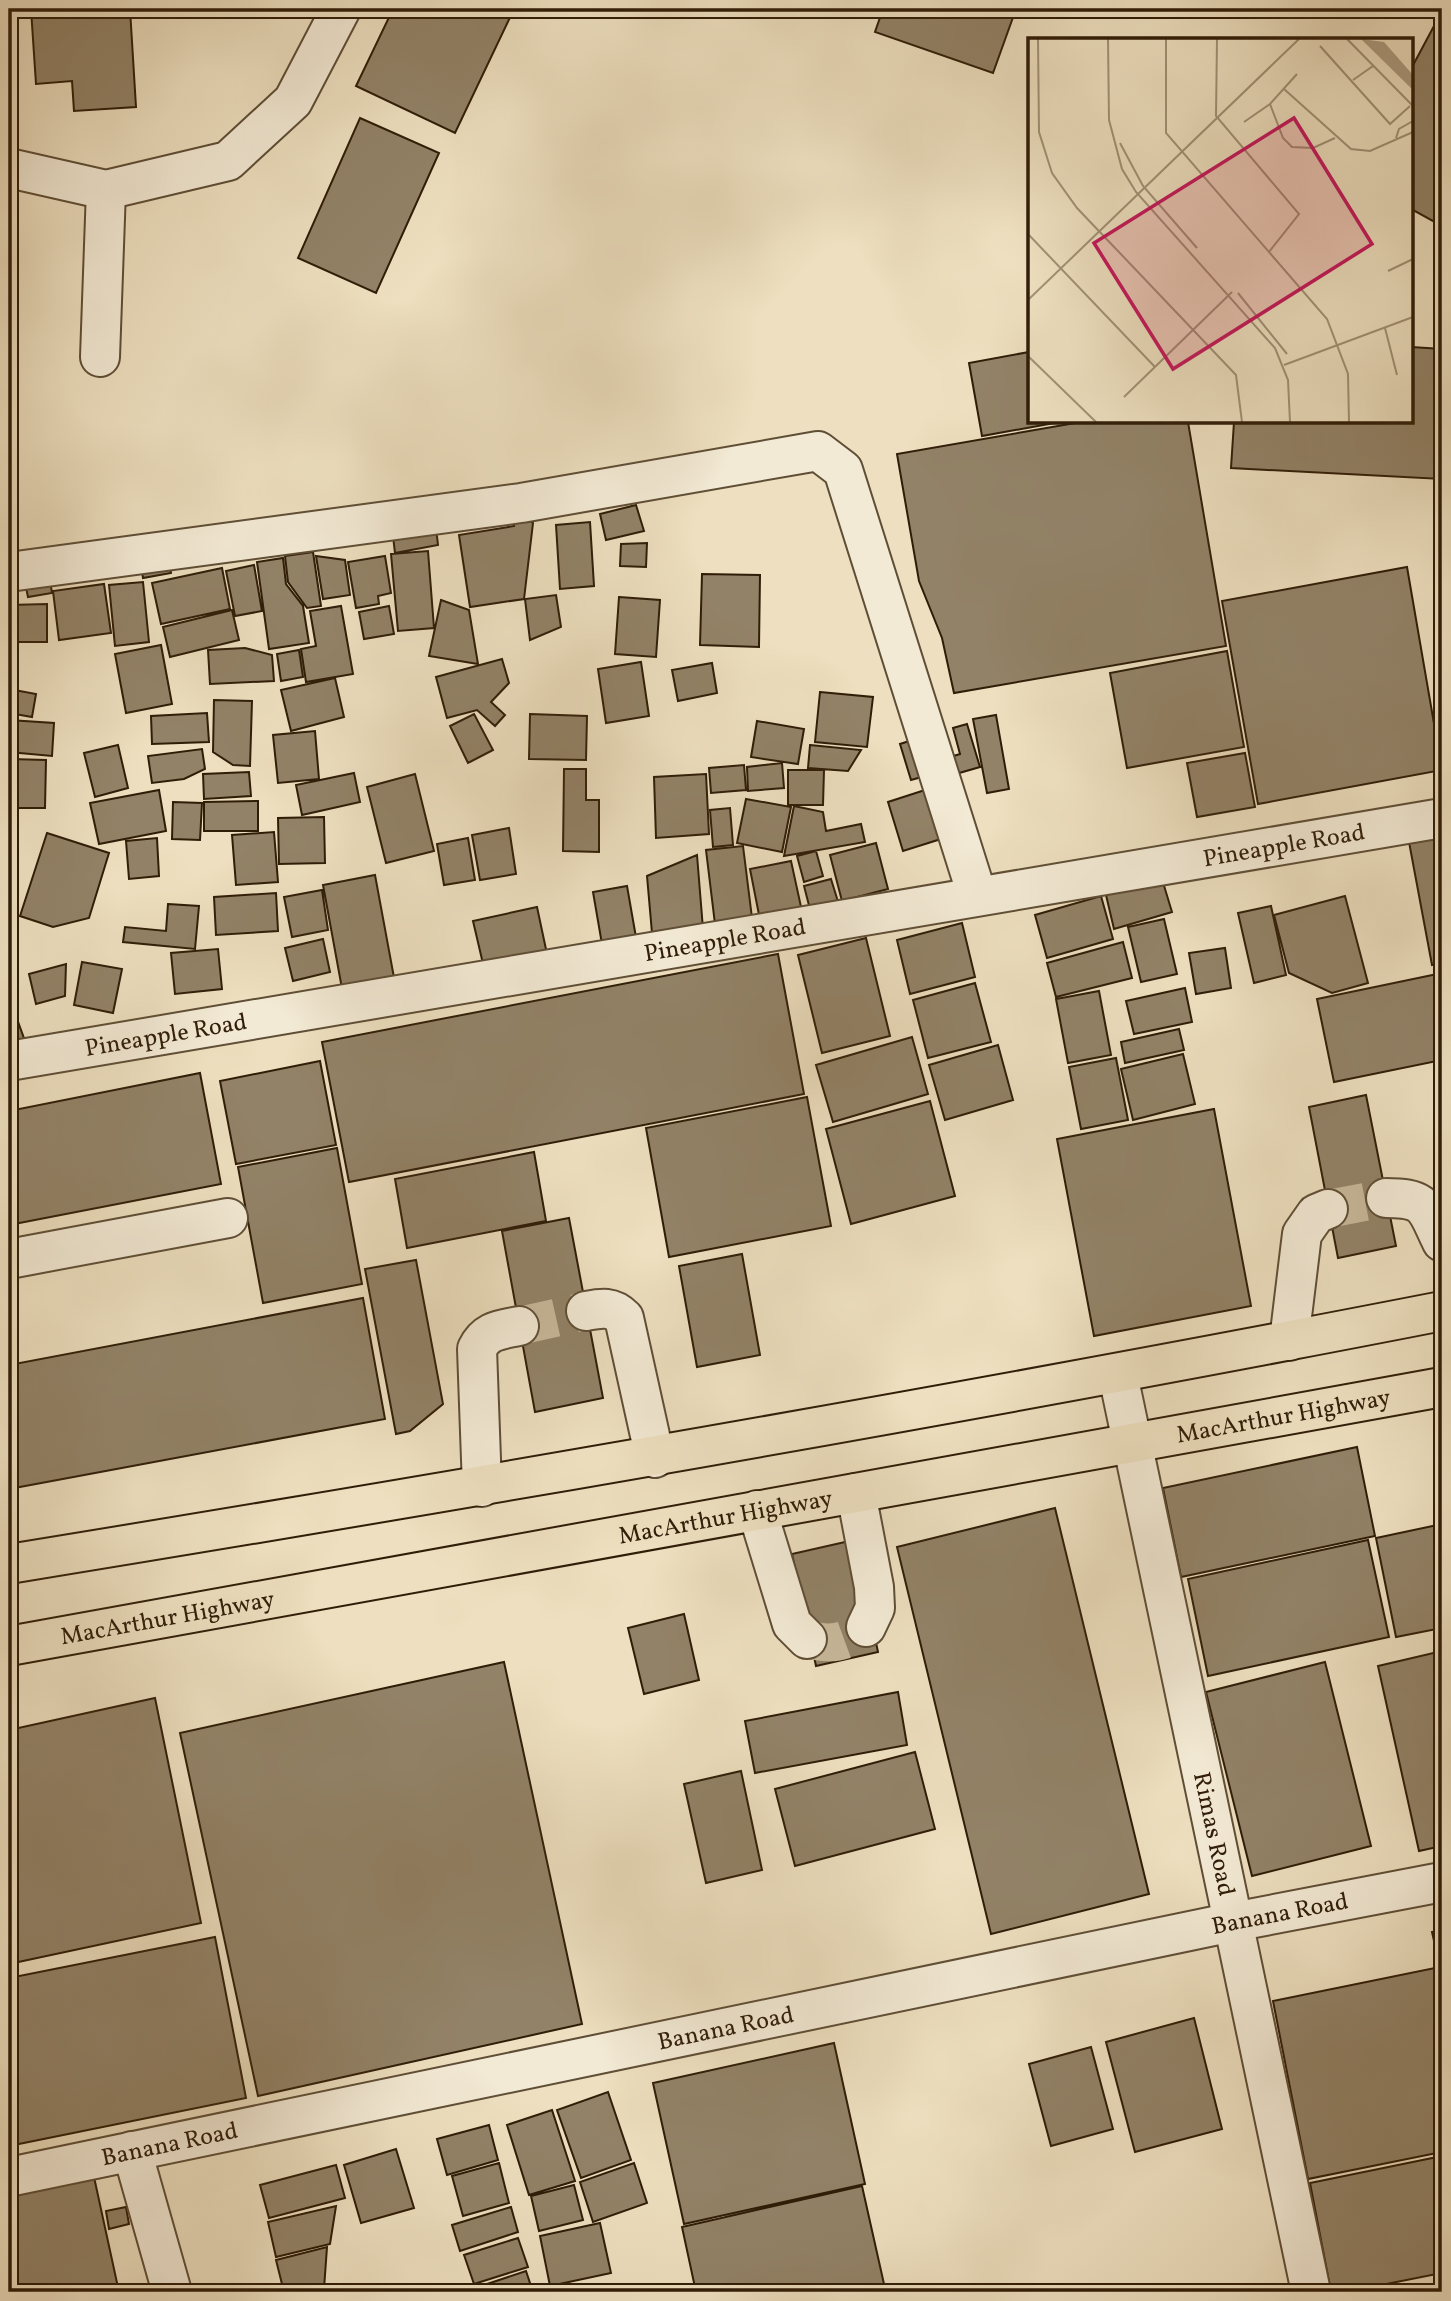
<svg xmlns="http://www.w3.org/2000/svg" width="1451" height="2301" font-family="Vollkorn,serif">
  <style>
    .building { fill: #928267; stroke: #301d08; stroke-width: 2 }
    .lines { fill: none; stroke-linecap: round; stroke-linejoin: round }
    .minor-tunnel { stroke: #c7b89a; stroke-width: 38; stroke-dasharray: 38 19; stroke-linecap: butt }
    .minor-casing { stroke: #5f4e36; stroke-width: 42 }
    .highway-casing { stroke: #301d08; stroke-width: 42 }
    .minor { stroke: #f3ead5; stroke-width: 38 }
    .highway { stroke: #eddfbf; stroke-width: 38 }
    .labels { text-anchor: middle; stroke-width: 5; stroke-linejoin: round; paint-order: stroke }
    .street-label { font-size: 24px; fill: #301d08; stroke: #f3ead5 }
    .inset-road { fill: none; stroke: #a19176; stroke-width: 2 }
    .view { fill: #c2185b; fill-opacity: 0.15; stroke: #c2185b; stroke-width: 3.5 }
    .inset-edge { fill: none; stroke: #301d08; stroke-width: 3.5 }
  </style>
  <rect width="100%" height="100%" fill="#eddfbf"/>
  <filter id="stains"><feTurbulence type="fractalNoise" baseFrequency=".00286" numOctaves="4"/><feColorMatrix values="0 0 0 0 .2 0 0 0 0 .09 0 0 0 0 .02 0 0 0 .5 -.17"/></filter>
  <radialGradient id="worn" r=".72"><stop offset=".6" stop-color="#630" stop-opacity="0"/><stop offset="1" stop-color="#630" stop-opacity=".3"/></radialGradient>
  <path class="building" d="M 31,9 L 130,9 L 136,107 L 74,111 L 72,81 L 36,84 Z
    M 393,9 L 514,9 L 455,133 L 356,86 Z
    M 883,9 L 1016,9 L 993,73 L 875,32 Z
    M 1442,11 L 1442,226 L 1411,209 L 1411,69 Z
    M 360,118 L 439,153 L 376,293 L 298,258 Z
    M 1411,347 L 1442,349 L 1442,479 L 1231,468 L 1234,422 L 1411,422 Z
    M 1029,352 L 1029,422 L 1060,422 L 982,436 L 969,363 Z
    M 1081,422 L 1188,422 L 1226,646 L 954,693 L 942,638 L 919,581 L 897,454 Z
    M 636,505 L 644,531 L 606,540 L 600,514 Z
    M 510,508 L 533,523 L 524,599 L 470,607 L 459,535 L 514,526 Z
    M 590,522 L 594,586 L 560,589 L 556,525 Z
    M 436,528 L 438,545 L 395,553 L 393,536 Z
    M 647,543 L 646,567 L 620,566 L 621,544 Z
    M 428,551 L 434,628 L 398,631 L 391,554 Z
    M 313,552 L 321,606 L 307,608 L 288,582 L 285,556 Z
    M 168,555 L 171,573 L 143,578 L 140,560 Z
    M 316,556 L 345,560 L 350,595 L 323,599 Z
    M 385,556 L 391,593 L 378,596 L 379,604 L 356,608 L 348,562 Z
    M 283,558 L 286,584 L 303,606 L 309,643 L 269,649 L 257,562 Z
    M 254,565 L 262,611 L 235,616 L 226,571 Z
    M 1407,567 L 1442,770 L 1258,804 L 1222,601 Z
    M 48,568 L 52,593 L 28,597 L 23,573 Z
    M 222,568 L 230,609 L 161,624 L 152,583 Z
    M 702,574 L 760,575 L 759,647 L 700,645 Z
    M 143,582 L 149,642 L 115,646 L 109,585 Z
    M 104,584 L 111,633 L 59,640 L 53,591 Z
    M 556,595 L 561,627 L 530,640 L 525,599 Z
    M 619,597 L 660,600 L 656,657 L 615,654 Z
    M 441,600 L 469,610 L 478,664 L 429,656 Z
    M 47,604 L 47,642 L 9,642 L 9,605 Z
    M 341,606 L 353,674 L 306,682 L 301,649 L 316,646 L 310,611 Z
    M 389,606 L 394,634 L 364,639 L 359,612 Z
    M 232,610 L 239,640 L 170,657 L 163,627 Z
    M 161,645 L 172,704 L 126,713 L 115,654 Z
    M 245,648 L 272,655 L 274,681 L 210,684 L 208,650 Z
    M 299,650 L 303,677 L 281,681 L 277,654 Z
    M 1227,651 L 1244,747 L 1127,768 L 1110,673 Z
    M 502,659 L 509,683 L 491,702 L 505,715 L 495,726 L 477,710 L 447,718 L 436,677 Z
    M 641,662 L 649,716 L 606,723 L 598,669 Z
    M 712,663 L 717,693 L 678,701 L 672,670 Z
    M 335,678 L 344,717 L 291,731 L 281,690 Z
    M 9,689 L 36,694 L 32,717 L 9,713 Z
    M 820,692 L 873,697 L 867,747 L 815,742 Z
    M 214,700 L 252,701 L 250,766 L 233,765 L 213,752 Z
    M 207,713 L 209,742 L 152,744 L 151,716 Z
    M 474,714 L 493,750 L 468,763 L 450,726 Z
    M 530,714 L 587,716 L 586,760 L 529,759 Z
    M 996,715 L 1009,789 L 987,793 L 973,719 Z
    M 9,720 L 54,723 L 52,756 L 9,752 Z
    M 757,721 L 804,729 L 798,764 L 751,757 Z
    M 967,724 L 980,767 L 942,778 L 937,761 L 960,754 L 953,728 Z
    M 315,731 L 319,779 L 278,783 L 273,735 Z
    M 925,736 L 936,773 L 911,780 L 900,744 Z
    M 118,745 L 128,788 L 95,797 L 84,753 Z
    M 810,745 L 861,750 L 848,771 L 808,768 Z
    M 202,749 L 205,769 L 184,779 L 152,783 L 148,756 Z
    M 1245,753 L 1255,807 L 1197,817 L 1187,763 Z
    M 10,759 L 46,760 L 45,808 L 9,808 Z
    M 782,763 L 784,788 L 748,791 L 747,767 Z
    M 744,765 L 746,790 L 711,793 L 709,768 Z
    M 564,769 L 586,769 L 586,800 L 599,800 L 599,852 L 563,851 Z
    M 788,770 L 824,770 L 823,805 L 788,805 Z
    M 249,772 L 251,796 L 204,799 L 203,774 Z
    M 354,773 L 360,802 L 302,815 L 296,785 Z
    M 415,774 L 434,851 L 386,863 L 367,787 Z
    M 706,774 L 709,834 L 656,838 L 654,777 Z
    M 928,789 L 944,838 L 903,851 L 888,802 Z
    M 159,790 L 166,831 L 99,844 L 90,803 Z
    M 746,799 L 791,807 L 782,852 L 737,843 Z
    M 258,801 L 258,831 L 204,831 L 204,802 Z
    M 173,802 L 202,803 L 200,840 L 172,839 Z
    M 794,806 L 823,812 L 826,831 L 861,824 L 865,842 L 784,856 Z
    M 730,808 L 733,845 L 713,847 L 710,810 Z
    M 324,817 L 325,863 L 279,864 L 278,818 Z
    M 509,828 L 516,874 L 480,880 L 472,835 Z
    M 274,832 L 278,882 L 236,885 L 232,835 Z
    M 47,833 L 109,853 L 89,918 L 53,927 L 20,916 Z
    M 1442,836 L 1442,963 L 1432,965 L 1409,842 Z
    M 157,838 L 159,876 L 129,879 L 126,841 Z
    M 468,838 L 475,880 L 444,885 L 437,844 Z
    M 876,843 L 888,889 L 842,901 L 830,855 Z
    M 743,846 L 752,918 L 715,924 L 706,850 Z
    M 816,851 L 823,876 L 804,882 L 797,856 Z
    M 697,855 L 703,929 L 652,933 L 647,876 Z
    M 791,861 L 803,916 L 761,925 L 750,869 Z
    M 375,875 L 395,983 L 343,994 L 323,885 Z
    M 831,879 L 840,908 L 812,917 L 804,886 Z
    M 1162,879 L 1172,912 L 1114,929 L 1106,895 Z
    M 627,886 L 637,943 L 603,950 L 593,892 Z
    M 322,890 L 328,930 L 292,937 L 284,897 Z
    M 276,893 L 278,931 L 216,935 L 214,897 Z
    M 1101,896 L 1113,939 L 1047,958 L 1035,915 Z
    M 1345,896 L 1368,983 L 1332,993 L 1289,973 L 1274,915 Z
    M 168,904 L 199,906 L 195,949 L 123,942 L 125,927 L 166,931 Z
    M 1271,906 L 1286,975 L 1254,983 L 1238,913 Z
    M 537,907 L 547,954 L 484,968 L 473,921 Z
    M 1164,919 L 1177,974 L 1141,982 L 1128,927 Z
    M 962,923 L 975,977 L 910,994 L 897,940 Z
    M 866,938 L 890,1036 L 822,1053 L 798,955 Z
    M 323,939 L 330,972 L 293,981 L 285,948 Z
    M 1123,942 L 1132,978 L 1056,997 L 1047,963 Z
    M 1225,948 L 1231,988 L 1196,994 L 1189,953 Z
    M 218,949 L 222,989 L 175,994 L 171,953 Z
    M 778,954 L 804,1094 L 349,1182 L 322,1042 Z
    M 82,962 L 122,969 L 113,1013 L 74,1005 Z
    M 66,964 L 65,996 L 36,1004 L 29,974 Z
    M 1442,973 L 1442,1060 L 1334,1082 L 1317,999 Z
    M 975,983 L 991,1042 L 928,1058 L 913,1000 Z
    M 1185,988 L 1192,1022 L 1134,1034 L 1126,1001 Z
    M 1099,991 L 1111,1055 L 1068,1063 L 1056,999 Z
    M 9,997 L 25,1041 L 9,1047 Z
    M 1179,1029 L 1184,1050 L 1125,1063 L 1121,1042 Z
    M 912,1037 L 928,1094 L 833,1122 L 816,1065 Z
    M 998,1045 L 1013,1100 L 945,1120 L 929,1065 Z
    M 1183,1054 L 1195,1104 L 1133,1120 L 1121,1069 Z
    M 1116,1058 L 1128,1120 L 1081,1129 L 1069,1067 Z
    M 320,1061 L 336,1145 L 236,1164 L 220,1081 Z
    M 200,1073 L 221,1184 L 9,1225 L 9,1111 Z
    M 1366,1095 L 1396,1246 L 1338,1258 L 1309,1107 Z
    M 807,1097 L 831,1226 L 669,1257 L 646,1128 Z
    M 930,1101 L 955,1196 L 851,1224 L 826,1129 Z
    M 1214,1109 L 1251,1306 L 1094,1336 L 1057,1139 Z
    M 337,1148 L 362,1284 L 263,1303 L 238,1167 Z
    M 534,1152 L 546,1221 L 407,1248 L 395,1179 Z
    M 569,1218 L 603,1398 L 535,1412 L 502,1231 Z
    M 742,1254 L 760,1355 L 697,1367 L 679,1266 Z
    M 416,1260 L 443,1404 L 410,1431 L 396,1434 L 365,1269 Z
    M 363,1298 L 385,1419 L 9,1489 L 9,1365 Z
    M 1357,1447 L 1375,1536 L 1181,1577 L 1163,1488 Z
    M 1055,1508 L 1149,1894 L 991,1934 L 897,1547 Z
    M 1442,1524 L 1442,1628 L 1396,1637 L 1376,1538 Z
    M 854,1540 L 878,1652 L 816,1666 L 792,1554 Z
    M 1368,1540 L 1389,1637 L 1208,1676 L 1188,1579 Z
    M 684,1614 L 699,1680 L 644,1694 L 628,1628 Z
    M 1442,1651 L 1442,1846 L 1419,1851 L 1378,1666 Z
    M 504,1662 L 582,2024 L 258,2096 L 180,1733 Z
    M 1325,1662 L 1371,1846 L 1252,1876 L 1206,1692 Z
    M 898,1692 L 907,1745 L 755,1773 L 745,1721 Z
    M 155,1698 L 201,1923 L 9,1964 L 9,1730 Z
    M 915,1752 L 935,1829 L 795,1866 L 775,1789 Z
    M 741,1771 L 762,1870 L 706,1883 L 684,1784 Z
    M 1442,1930 L 1442,2152 L 1308,2179 L 1273,2001 L 1440,1967 L 1432,1932 Z
    M 215,1937 L 246,2098 L 9,2146 L 9,1978 Z
    M 1194,2018 L 1222,2129 L 1135,2152 L 1106,2042 Z
    M 834,2043 L 865,2184 L 684,2224 L 653,2083 Z
    M 1091,2047 L 1113,2129 L 1051,2146 L 1029,2064 Z
    M 608,2092 L 631,2160 L 581,2178 L 557,2110 Z
    M 552,2110 L 575,2181 L 529,2195 L 507,2125 Z
    M 489,2125 L 498,2160 L 447,2175 L 437,2139 Z
    M 396,2149 L 414,2208 L 361,2223 L 344,2165 Z
    M 1442,2156 L 1442,2273 L 1346,2292 L 1331,2292 L 1310,2183 Z
    M 499,2163 L 509,2203 L 463,2216 L 452,2176 Z
    M 634,2163 L 647,2203 L 593,2222 L 580,2182 Z
    M 336,2165 L 345,2198 L 269,2218 L 260,2185 Z
    M 94,2177 L 119,2292 L 9,2292 L 9,2196 Z
    M 574,2185 L 583,2220 L 539,2231 L 531,2196 Z
    M 862,2186 L 884,2284 L 846,2292 L 696,2292 L 682,2227 Z
    M 336,2206 L 330,2244 L 276,2257 L 268,2222 Z
    M 126,2207 L 129,2224 L 109,2229 L 106,2211 Z
    M 511,2207 L 518,2232 L 460,2251 L 452,2225 Z
    M 600,2223 L 611,2273 L 550,2286 L 540,2236 Z
    M 518,2238 L 528,2267 L 474,2284 L 464,2255 Z
    M 327,2247 L 324,2289 L 284,2292 L 276,2260 Z
    M 526,2271 L 533,2292 L 473,2292 L 472,2289 Z
    M 1442,2285 L 1442,2292 L 1408,2292 Z"/>
  <g class="lines">
    <path class="minor-tunnel" d="M 1328,1209 L 1386,1198
      M 519,1326 L 586,1311
      M 807,1639 C 832,1646 845,1643 866,1627"/>
    <defs>
      <g id="minor">
        <path d="M 9,168 L 106,190 L 228,161 L 293,101 L 341,9"/>
        <path d="M 100,357 L 106,190"/>
        <path d="M 9,572 L 521,503 L 818,451 L 843,470 L 977,895"/>
        <path id="s1" d="M 9,1061 L 1442,818"/>
        <path d="M 1386,1198 C 1428,1198 1425,1208 1442,1242"/>
        <path d="M 9,1259 L 228,1218"/>
        <path d="M 586,1311 C 602,1308 612,1306 624,1318 L 655,1458"/>
        <path d="M 1289,1341 L 1302,1234 L 1316,1214 L 1328,1209"/>
        <path id="s2" d="M 1118,1375 L 1311,2292"/>
        <path d="M 482,1487 L 477,1349 C 486,1330 500,1330 519,1326"/>
        <path d="M 856,1493 L 874,1587 L 875,1608 L 866,1627"/>
        <path d="M 757,1510 L 792,1624 L 807,1639"/>
        <path d="M 132,2151 L 172,2292"/>
        <path id="s3" d="M 9,2177 L 1233,1922 L 1442,1882"/>
      </g>
      <g id="highway">
        <path d="M 9,1564 C 488,1486 965,1404 1442,1311"/>
        <path id="s4" d="M 9,1646 L 1442,1387"/>
      </g>
    </defs>
    <use href="#minor" class="minor-casing"/>
    <use href="#highway" class="highway-casing"/>
    <use href="#minor" class="minor"/>
    <use href="#highway" class="highway"/>
  </g>
  <g class="labels">
    <g class="street-label">
      <text dy="8" stroke="none"><textPath href="#s1" startOffset="1293">Pineapple Road</textPath></text>
      <text dy="8" stroke="none"><textPath href="#s1" startOffset="726">Pineapple Road</textPath></text>
      <text dy="8" stroke="none"><textPath href="#s1" startOffset="159">Pineapple Road</textPath></text>
      <text dy="8" stroke="none"><textPath href="#s4" startOffset="1295">MacArthur Highway</textPath></text>
      <text dy="8" stroke="none"><textPath href="#s4" startOffset="728">MacArthur Highway</textPath></text>
      <text dy="8" stroke="none"><textPath href="#s4" startOffset="161">MacArthur Highway</textPath></text>
      <text dy="8" stroke="none"><textPath href="#s2" startOffset="469">Rimas Road</textPath></text>
      <text dy="8" stroke="none"><textPath href="#s3" startOffset="1298">Banana Road</textPath></text>
      <text dy="8" stroke="none"><textPath href="#s3" startOffset="732">Banana Road</textPath></text>
      <text dy="8" stroke="none"><textPath href="#s3" startOffset="164">Banana Road</textPath></text>
    </g>
  </g>
  <g transform="translate(1028 38)">
    <rect width="385" height="385" fill="#eddfbf"/>
    <path d="M 333,1 L 356,4 L 385,37 L 385,52 Z" fill="#ad9d81"/>
    <path class="inset-road" d="M 10,1 L 11,94 L 24,135 L 49,170 L 208,337 L 214,384M 80,1 L 81,82 L 94,131 L 108,154 L 247,310 L 260,342 L 262,384M 138,1 L 138,95 L 299,281 L 320,336 L 321,384M 189,1 L 188,78 L 271,176 L 241,214M 319,1 L 385,68M 292,8 L 362,86 L 382,68M 325,42 L 345,28M 256,51 L 323,111 L 342,113 L 385,94M 242,66 L 255,100 L 264,109 L 285,110 L 307,100M 216,84 L 242,66 L 269,36M 368,100 L 371,91 L 385,83M 92,105 L 115,148 L 169,210M 0,196 L 127,329M 360,233 L 385,221M 210,255 L 259,316M 0,262 L 271,1M 357,290 L 369,337M 0,318 L 68,384M 256,327 L 385,279M 96,359 L 204,254"/>
    <path class="view" d="M 266,80 L 344,206 L 145,331 L 66,205 Z"/>
    <rect width="385" height="385" class="inset-edge"/>
  </g>
  <rect width="1451" height="2301" fill="none" stroke="#eddfbf" stroke-width="35"/>
  <rect x="10" y="10" width="1430" height="2280" fill="none" stroke="#301d08" stroke-width="3.5"/>
  <rect x="18" y="18" width="1416" height="2266" fill="none" stroke="#301d08" stroke-width="2"/>
  <rect width="100%" height="100%" filter="url(#stains)"/>
  <rect width="100%" height="100%" fill="url(#worn)"/>
</svg>
